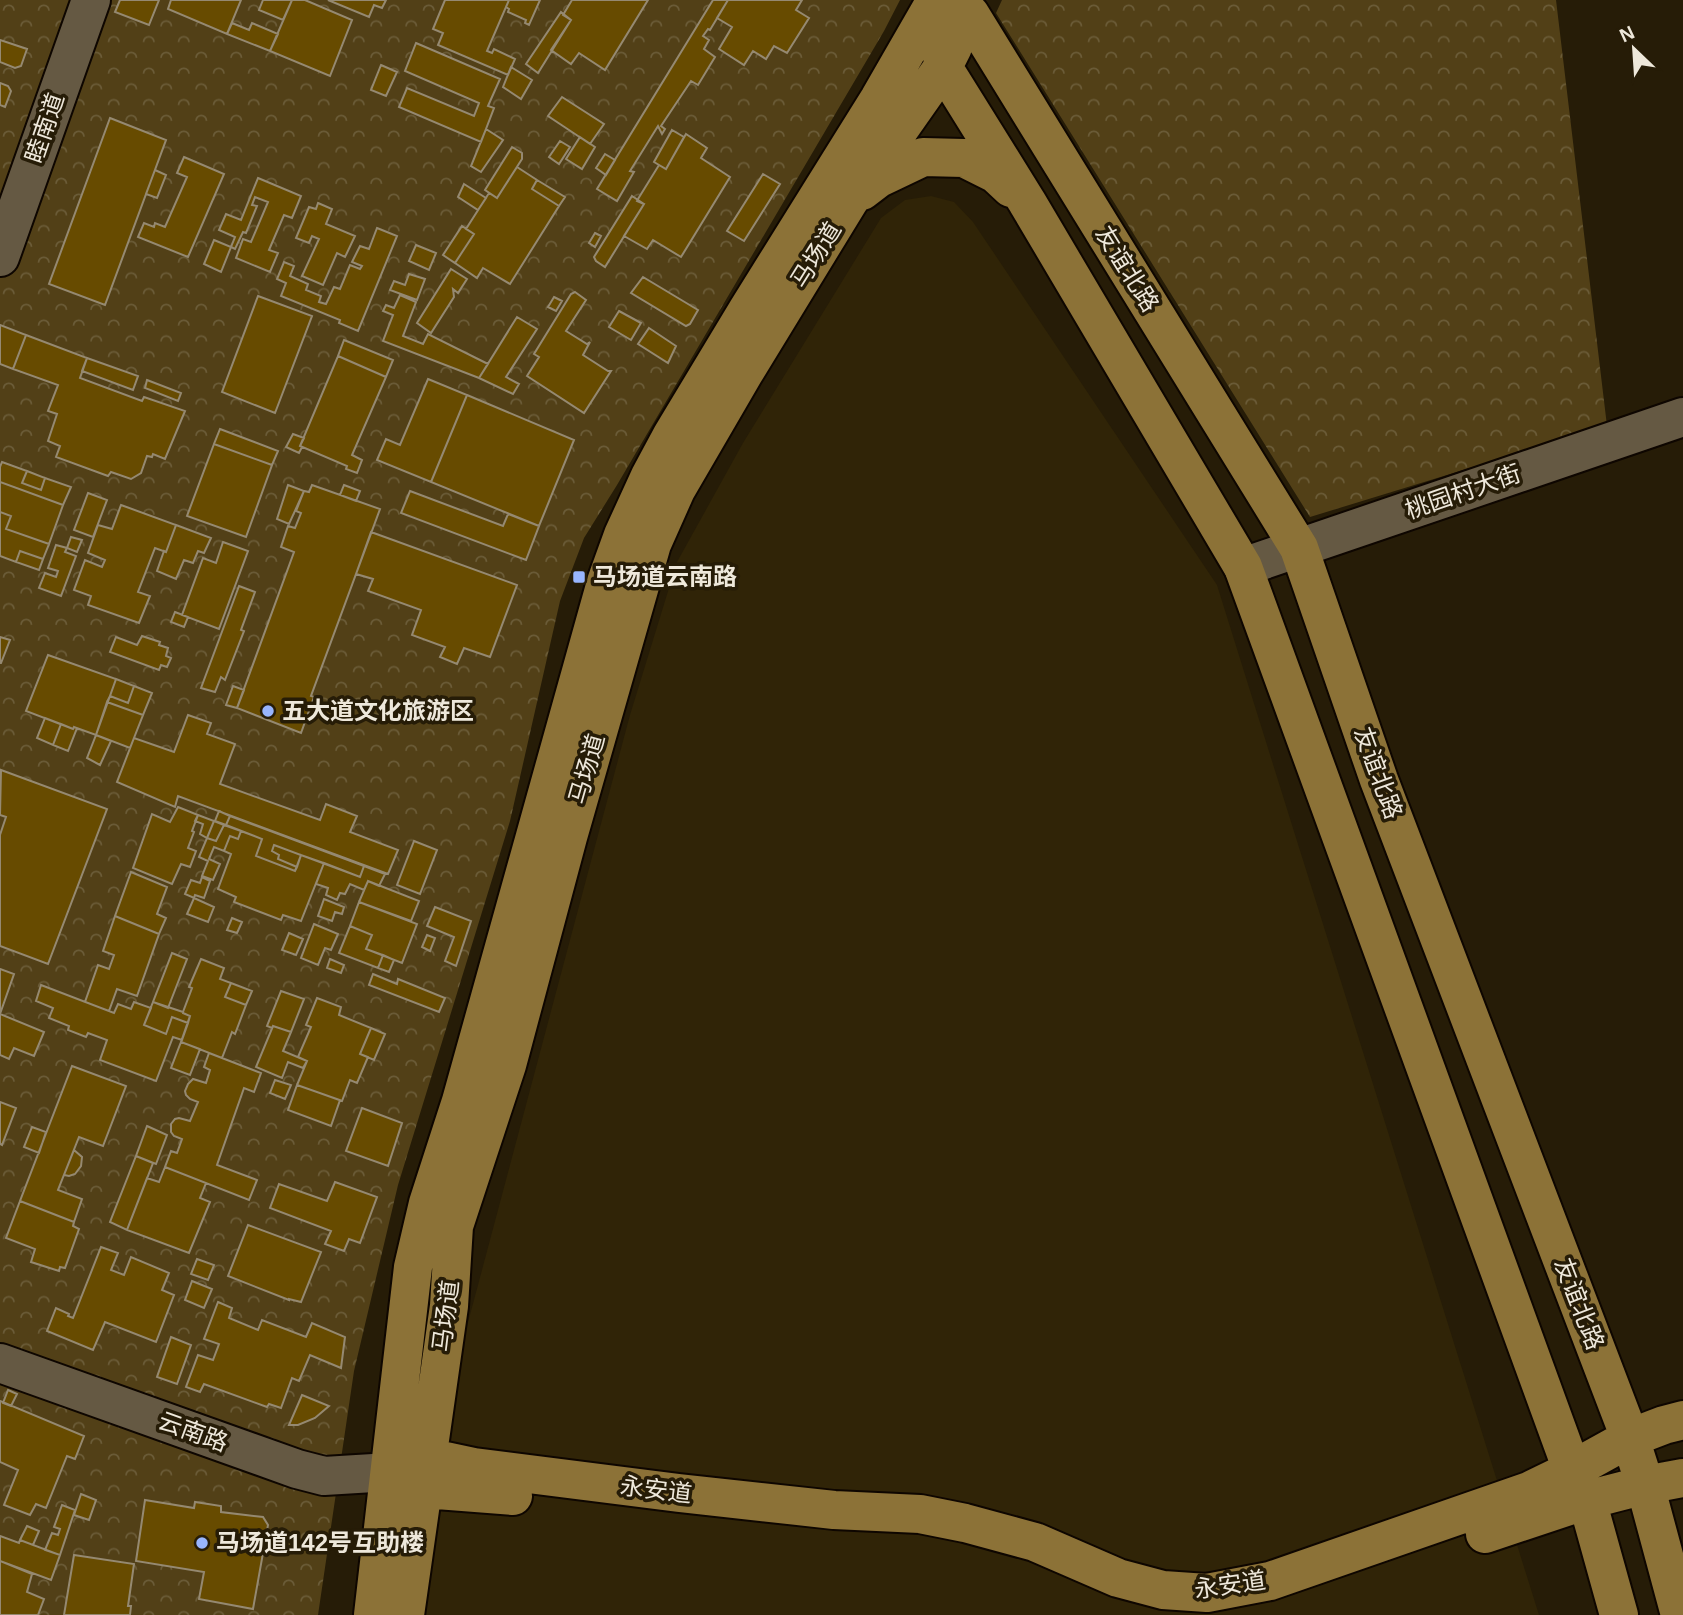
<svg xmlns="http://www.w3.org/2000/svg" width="1683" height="1615" font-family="Helvetica,'Noto Sans SC',sans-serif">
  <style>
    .built { fill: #302407 }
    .forest { fill: url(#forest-crowns) }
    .building { fill: #674b00; stroke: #958971; stroke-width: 2 }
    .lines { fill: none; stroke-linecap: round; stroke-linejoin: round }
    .minor-casing { stroke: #0e0600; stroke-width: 42 }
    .major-casing { stroke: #0e0600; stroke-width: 42 }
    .minor { stroke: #655943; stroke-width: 38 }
    .major { stroke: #8c7237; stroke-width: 38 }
    .poi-dot { fill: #98b5fd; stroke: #261c07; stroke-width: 2.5 }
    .labels { text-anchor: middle; stroke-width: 7; stroke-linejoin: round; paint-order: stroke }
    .street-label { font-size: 24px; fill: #eee8db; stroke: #261c07 }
    .poi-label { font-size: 24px; font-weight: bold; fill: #eee8db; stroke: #261c07; text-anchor: start }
  </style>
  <defs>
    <pattern id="forest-crowns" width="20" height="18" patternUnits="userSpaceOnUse" patternTransform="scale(1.75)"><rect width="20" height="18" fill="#524017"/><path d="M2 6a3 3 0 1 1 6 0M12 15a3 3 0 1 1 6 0" fill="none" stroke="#6b5c38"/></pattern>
  </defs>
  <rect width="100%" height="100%" fill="#261c07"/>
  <path class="built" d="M 931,196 L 954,202 L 973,222 L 1217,585 L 1539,1615 L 422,1615 L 462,1345 L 630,715 L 677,562 L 743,443 L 881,218 L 905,200 Z"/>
  <path class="forest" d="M 0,0 L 900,0 L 884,31 L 617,485 L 584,538 L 560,601 L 510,821 L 398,1185 L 354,1371 L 318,1615 L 0,1615 Z
    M 1002,0 L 1556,0 L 1607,426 L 1310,517 L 996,13 Z"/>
  <path class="building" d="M 120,0 L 159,0 L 149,25 L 115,12 Z
    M 171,0 L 241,0 L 227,34 L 168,9 Z
    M 263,0 L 292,0 L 283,20 L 259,10 Z
    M 292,0 L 305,0 L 352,20 L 330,76 L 270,51 Z
    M 328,0 L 386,0 L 382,8 L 374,5 L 369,17 Z
    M 445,0 L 509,0 L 487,51 L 492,53 L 494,49 L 515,59 L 508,75 L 438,45 L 443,33 L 433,29 Z
    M 509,0 L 540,0 L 529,25 L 525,23 L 526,20 L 508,12 L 509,9 L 506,7 Z
    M 572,0 L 648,0 L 605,70 L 579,53 L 571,64 L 551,50 L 571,20 L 563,15 Z
    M 713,0 L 728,0 L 710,30 L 708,29 L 703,36 L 709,40 L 704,49 L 715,57 L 698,85 L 691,81 L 661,126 L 665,129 L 662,134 L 658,126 L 630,171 L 634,172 L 617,201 L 597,189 Z
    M 728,0 L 802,0 L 796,10 L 809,18 L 787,53 L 774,46 L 766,59 L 753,51 L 744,65 L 719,49 L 732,27 L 717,18 Z
    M 561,12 L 571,20 L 538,73 L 526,64 Z
    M 232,23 L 249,30 L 252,23 L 278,34 L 270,51 L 227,34 Z
    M 0,40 L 27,49 L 21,66 L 15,68 L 0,62 Z
    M 416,43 L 500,79 L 488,106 L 494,108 L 481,142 L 399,107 L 407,88 L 474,116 L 479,103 L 405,71 Z
    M 381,65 L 397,72 L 386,96 L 371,90 Z
    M 511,67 L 532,80 L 521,99 L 503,87 Z
    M 0,83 L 8,86 L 11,91 L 5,107 L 0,105 Z
    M 562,97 L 604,124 L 590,144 L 548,116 Z
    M 110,118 L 166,140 L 105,305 L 49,284 Z
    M 486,129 L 503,140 L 481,172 L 471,166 Z
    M 672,130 L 684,137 L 666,169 L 654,162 Z
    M 686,134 L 707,148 L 701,158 L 730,177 L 681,257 L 653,240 L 647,249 L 624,236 L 644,204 L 637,201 L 638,199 L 659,165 L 666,169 Z
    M 580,137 L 595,147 L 582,169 L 566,159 Z
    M 560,141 L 570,147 L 559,164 L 549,157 Z
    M 512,147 L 522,153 L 522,159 L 497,198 L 485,190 Z
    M 605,154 L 615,160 L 606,175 L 596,168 Z
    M 184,157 L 224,174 L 188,257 L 138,237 L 144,223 L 154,227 L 155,223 L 165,227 L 187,177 L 177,173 Z
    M 517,167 L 537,180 L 532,189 L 559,206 L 510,284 L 483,268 L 477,278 L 455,263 L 474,234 L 466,229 L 489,193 L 497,198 Z
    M 155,170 L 166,175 L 157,198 L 146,194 Z
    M 763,174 L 780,184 L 744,241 L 727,231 Z
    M 258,178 L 301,196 L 292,218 L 284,215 L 269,250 L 278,253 L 270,272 L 236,258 L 243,239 L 251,242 L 268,202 L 255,197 L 252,205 L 257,206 L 246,233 L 243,232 L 235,249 L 231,247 L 235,237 L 219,230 L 226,214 L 241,220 Z
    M 537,180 L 565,197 L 559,206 L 532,189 Z
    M 464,184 L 486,198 L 478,210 L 458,197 Z
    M 632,196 L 644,204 L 605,267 L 596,261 L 594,257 Z
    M 318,203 L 332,209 L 326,224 L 355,236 L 345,257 L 337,253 L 323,285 L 302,276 L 319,239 L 312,236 L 309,243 L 296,238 L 309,207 L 316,209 Z
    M 462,226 L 474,234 L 455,263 L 443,255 Z
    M 377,228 L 397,236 L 358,331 L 339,323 L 340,320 L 281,296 L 286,283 L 277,279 L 284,262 L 294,266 L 290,276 L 308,284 L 306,290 L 321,296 L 319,302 L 326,304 L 334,287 L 340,289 L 350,265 L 360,269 L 362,266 L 352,262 L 360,246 L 369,249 Z
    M 595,233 L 601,236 L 595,247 L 589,243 Z
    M 214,240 L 231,247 L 221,272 L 204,264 Z
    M 416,245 L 436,253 L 429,270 L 409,261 Z
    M 451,269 L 467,279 L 458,293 L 453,289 L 454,297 L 431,333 L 417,323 Z
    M 409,274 L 425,279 L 417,300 L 390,290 L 394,281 L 405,285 Z
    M 643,277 L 698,310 L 690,324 L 686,326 L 631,293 Z
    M 575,292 L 586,300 L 566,331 L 587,344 L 590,342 L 583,355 L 608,371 L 611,371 L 584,413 L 527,376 L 539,357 L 534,354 L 571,294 Z
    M 400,295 L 416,302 L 403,336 L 423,344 L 428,334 L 488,364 L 479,378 L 383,341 L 393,315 L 383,311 L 386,305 L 394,308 Z
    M 258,296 L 312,316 L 275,413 L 222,392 Z
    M 554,297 L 562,301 L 556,311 L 548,307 Z
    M 619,311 L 641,323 L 631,340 L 609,327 Z
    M 517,317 L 537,329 L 506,377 L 519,384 L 513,394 L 479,378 Z
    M 0,325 L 26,335 L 13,369 L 0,364 Z
    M 649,328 L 676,346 L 668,363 L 638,344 Z
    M 26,335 L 87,358 L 80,378 L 142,401 L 144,397 L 185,411 L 165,459 L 153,454 L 152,457 L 147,456 L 141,473 L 131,479 L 111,472 L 108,476 L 56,457 L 60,446 L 48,441 L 57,414 L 48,411 L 58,385 L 13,369 Z
    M 344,340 L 393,360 L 386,377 L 338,356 Z
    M 338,356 L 386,377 L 352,455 L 362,460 L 357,473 L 346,469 L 347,466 L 300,446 Z
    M 87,358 L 138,376 L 133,390 L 82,371 Z
    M 428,379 L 467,395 L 431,482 L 377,460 L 386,439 L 400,445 Z
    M 147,380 L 181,393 L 178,401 L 145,388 Z
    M 467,395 L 574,440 L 539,526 L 431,482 Z
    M 220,429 L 278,451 L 272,465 L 214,444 Z
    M 293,434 L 304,438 L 300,446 L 302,447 L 299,453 L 286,447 Z
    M 214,444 L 272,465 L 246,537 L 187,516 Z
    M 2,462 L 27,471 L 22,483 L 41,490 L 45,478 L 71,487 L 63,505 L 0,482 L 0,467 Z
    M 27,471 L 45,478 L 41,490 L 22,483 Z
    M 0,482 L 63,505 L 49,544 L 6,529 L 11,516 L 0,512 Z
    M 288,485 L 304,491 L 289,524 L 277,519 Z
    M 312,485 L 380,509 L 311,696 L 314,697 L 301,733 L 237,708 L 294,552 L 281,547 L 288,526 L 295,528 L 301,513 L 296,511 L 304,491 L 309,492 Z
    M 344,485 L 360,491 L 356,501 L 340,495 Z
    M 410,491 L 503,526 L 508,514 L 539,526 L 526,560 L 401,513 Z
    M 88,493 L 107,500 L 93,537 L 74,530 Z
    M 121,505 L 176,525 L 166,552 L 155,548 L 138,592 L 150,596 L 139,623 L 88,605 L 91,596 L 74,590 L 85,560 L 102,567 L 105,560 L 88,553 L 98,525 L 112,529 Z
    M 0,512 L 11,516 L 6,529 L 49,544 L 43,559 L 20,551 L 16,562 L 0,556 Z
    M 176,525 L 211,538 L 204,553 L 198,551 L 193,563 L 184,560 L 176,579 L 157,571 L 164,551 L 166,552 Z
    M 371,532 L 517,585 L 490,657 L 464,648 L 457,664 L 440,657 L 445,647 L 412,635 L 421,610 L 368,591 L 373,579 L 356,574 Z
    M 71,537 L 82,540 L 77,552 L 67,548 Z
    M 223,542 L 248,551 L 219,629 L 182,615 L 203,558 L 216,563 Z
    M 56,545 L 67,548 L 65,552 L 76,556 L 61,596 L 39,588 L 45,573 L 56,577 L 58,571 L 48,568 Z
    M 20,551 L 43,559 L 39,570 L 16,562 Z
    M 239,586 L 255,592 L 241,630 L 244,631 L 225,680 L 221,677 L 215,692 L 201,688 Z
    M 175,612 L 188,617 L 184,627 L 171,622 Z
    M 142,636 L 160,642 L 159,645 L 168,648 L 166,656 L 171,658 L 167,667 L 161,665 L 159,670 L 110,652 L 116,637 L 137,645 Z
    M 0,637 L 10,640 L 1,663 L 0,663 Z
    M 48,655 L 116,679 L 96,735 L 74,727 L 73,729 L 26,711 Z
    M 116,679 L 134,686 L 128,703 L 110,696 Z
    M 134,686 L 152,693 L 143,715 L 107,702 L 110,696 L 128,703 Z
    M 233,686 L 244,690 L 237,708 L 226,705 Z
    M 107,702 L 143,715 L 130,748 L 96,735 Z
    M 188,715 L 211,723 L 207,734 L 235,744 L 220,784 L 320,820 L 326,804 L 357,816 L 350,832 L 398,850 L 388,874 L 178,796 L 175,807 L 117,782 L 134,738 L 174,752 Z
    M 45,718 L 61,724 L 53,745 L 37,738 Z
    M 61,724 L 73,729 L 74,727 L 77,728 L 68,751 L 53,745 Z
    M 96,735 L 111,741 L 100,765 L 87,758 Z
    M 1,770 L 107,809 L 48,964 L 0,946 L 0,835 L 6,817 L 0,815 Z
    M 178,807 L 198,815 L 192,831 L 194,832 L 188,848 L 196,851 L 190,867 L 181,864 L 172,884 L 133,868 L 152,814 L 170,822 Z
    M 219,811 L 230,816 L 226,825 L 215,821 Z
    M 198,815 L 214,821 L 207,838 L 200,834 L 203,824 L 195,821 Z
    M 230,816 L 364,866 L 360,877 L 274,845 L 272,851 L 279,855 L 278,859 L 297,867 L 295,871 L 256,856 L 262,839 L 226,825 Z
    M 214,821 L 224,825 L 216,841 L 207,838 Z
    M 224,825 L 241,831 L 238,839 L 230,836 L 224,851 L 214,847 L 209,859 L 220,864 L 213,880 L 202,876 L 208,861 L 199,857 L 207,838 L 216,841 Z
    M 241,831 L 262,839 L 256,856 L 295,871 L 301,855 L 324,863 L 301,921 L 283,915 L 281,920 L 234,902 L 236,897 L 218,889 L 231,854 L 224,851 L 230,836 L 238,839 Z
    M 414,841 L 437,850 L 420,894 L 397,885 Z
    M 274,845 L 301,855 L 297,867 L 278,859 L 279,855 L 272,851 Z
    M 324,863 L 360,877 L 364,866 L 385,874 L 379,886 L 368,881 L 364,890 L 350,884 L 345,894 L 340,893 L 337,900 L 326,895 L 328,888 L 316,884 Z
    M 131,872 L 167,887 L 157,914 L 166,918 L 159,934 L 115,916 Z
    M 202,877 L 210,881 L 204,898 L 195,895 L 194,898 L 185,894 L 191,880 L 200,883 Z
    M 368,881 L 419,901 L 411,921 L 359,902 Z
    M 194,898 L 214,907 L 208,922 L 187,914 Z
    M 324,899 L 344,907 L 342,914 L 335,912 L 332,921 L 318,916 Z
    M 359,902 L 417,924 L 402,963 L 366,949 L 372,935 L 350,926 Z
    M 435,907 L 471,921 L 456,966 L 445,961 L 454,937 L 427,926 Z
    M 115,916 L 159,934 L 137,996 L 117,989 L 109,1011 L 85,1002 L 98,965 L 109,969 L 114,955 L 103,951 Z
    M 232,918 L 242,922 L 237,933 L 227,930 Z
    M 314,924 L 338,934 L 331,950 L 325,948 L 318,965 L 301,958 Z
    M 350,926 L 372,935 L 366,949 L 383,955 L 378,968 L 339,953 Z
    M 289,933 L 303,939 L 296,955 L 282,950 Z
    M 427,935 L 435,938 L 430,951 L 422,947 Z
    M 172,953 L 187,959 L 168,1008 L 153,1002 Z
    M 383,955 L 394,960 L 389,972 L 378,968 Z
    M 201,959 L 224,968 L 220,979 L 231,983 L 225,997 L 246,1005 L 235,1034 L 232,1032 L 222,1058 L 181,1042 L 190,1016 L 183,1013 L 183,1012 L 192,988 L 189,987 Z
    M 330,959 L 344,965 L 341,973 L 327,968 Z
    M 0,969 L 14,974 L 0,1014 Z
    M 373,974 L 397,984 L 398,979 L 445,998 L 439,1012 L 369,985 Z
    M 231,983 L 252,991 L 246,1005 L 225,997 Z
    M 41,985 L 114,1013 L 118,1004 L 131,1009 L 134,1002 L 151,1008 L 144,1025 L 166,1034 L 172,1017 L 188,1023 L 182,1040 L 173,1037 L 156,1081 L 100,1060 L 107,1040 L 88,1033 L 86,1037 L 68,1030 L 69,1026 L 49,1018 L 53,1008 L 36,1001 Z
    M 281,991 L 304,999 L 291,1032 L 273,1026 L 272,1028 L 267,1026 Z
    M 317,998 L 341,1007 L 339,1015 L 371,1028 L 360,1054 L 368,1057 L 357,1083 L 350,1080 L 342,1101 L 297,1085 L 307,1061 L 298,1057 L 311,1027 L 306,1025 Z
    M 153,1002 L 183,1012 L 183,1013 L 190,1016 L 188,1023 L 172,1017 L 166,1034 L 144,1025 Z
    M 0,1014 L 44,1032 L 34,1056 L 14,1048 L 9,1059 L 0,1055 Z
    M 273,1026 L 291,1032 L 283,1051 L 307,1061 L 303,1068 L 288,1062 L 282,1078 L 256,1067 Z
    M 371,1028 L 385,1034 L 374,1060 L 360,1054 Z
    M 181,1042 L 200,1049 L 190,1075 L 171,1068 Z
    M 209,1053 L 261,1073 L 254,1092 L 244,1088 L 217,1165 L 257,1180 L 249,1200 L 165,1167 L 171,1151 L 177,1153 L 182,1139 L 174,1136 L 171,1132 L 171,1124 L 175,1119 L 179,1118 L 190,1121 L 198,1102 L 190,1099 L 186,1095 L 185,1091 L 188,1084 L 193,1079 L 206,1083 L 210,1070 L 204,1067 Z
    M 72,1066 L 126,1086 L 103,1146 L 79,1137 L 58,1190 L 82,1199 L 74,1222 L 20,1201 Z
    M 275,1080 L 291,1085 L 285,1099 L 270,1093 Z
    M 297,1085 L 340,1100 L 331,1126 L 288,1110 Z
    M 0,1102 L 16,1108 L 2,1145 L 0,1144 Z
    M 362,1108 L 402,1123 L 388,1166 L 346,1151 Z
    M 147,1126 L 167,1135 L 156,1164 L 136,1156 Z
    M 32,1127 L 46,1132 L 39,1153 L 24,1147 Z
    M 74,1150 L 82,1157 L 81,1166 L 75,1174 L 69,1176 L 64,1175 Z
    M 136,1156 L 153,1163 L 127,1230 L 110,1222 Z
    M 165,1167 L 206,1183 L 200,1198 L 210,1202 L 189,1253 L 127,1230 L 147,1178 L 159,1182 Z
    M 335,1182 L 377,1197 L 360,1243 L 349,1239 L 344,1251 L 325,1244 L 331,1231 L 270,1208 L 279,1184 L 327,1201 Z
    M 20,1201 L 74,1222 L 73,1226 L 79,1229 L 65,1268 L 60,1267 L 59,1271 L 31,1262 L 35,1249 L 6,1238 Z
    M 248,1225 L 321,1252 L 301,1302 L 289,1299 L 289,1300 L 228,1276 Z
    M 101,1247 L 118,1253 L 111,1270 L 124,1275 L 131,1257 L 169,1273 L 162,1290 L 174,1295 L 156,1342 L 105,1322 L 93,1350 L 47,1331 L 56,1308 L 69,1314 L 68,1316 L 73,1318 Z
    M 197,1259 L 214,1265 L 208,1280 L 191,1274 Z
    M 192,1281 L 212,1289 L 204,1308 L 185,1300 Z
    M 218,1302 L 232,1308 L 229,1318 L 258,1330 L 262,1320 L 306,1337 L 312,1323 L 345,1337 L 341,1368 L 310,1355 L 299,1381 L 292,1378 L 281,1408 L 269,1404 L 267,1407 L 204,1384 L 200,1392 L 186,1387 L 198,1355 L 213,1360 L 219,1344 L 204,1339 Z
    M 171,1337 L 191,1345 L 177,1384 L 157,1377 Z
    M 8,1390 L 17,1394 L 11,1406 L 3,1403 Z
    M 302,1395 L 329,1406 L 315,1418 L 298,1425 L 289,1425 Z
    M 0,1401 L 84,1436 L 75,1459 L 67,1456 L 46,1508 L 36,1504 L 30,1515 L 4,1505 L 18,1470 L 0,1462 Z
    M 81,1494 L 96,1500 L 89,1520 L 74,1515 Z
    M 145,1500 L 194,1508 L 195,1502 L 221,1506 L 221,1512 L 263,1517 L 268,1525 L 253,1609 L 199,1599 L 204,1572 L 136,1561 Z
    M 62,1505 L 75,1510 L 60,1555 L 45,1550 L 52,1533 L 58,1535 L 60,1529 L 54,1527 Z
    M 27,1526 L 39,1531 L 33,1545 L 20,1540 Z
    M 0,1536 L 19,1543 L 20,1540 L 60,1555 L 51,1580 L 0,1561 Z
    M 74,1555 L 134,1564 L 128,1606 L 131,1606 L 130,1615 L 64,1615 Z
    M 0,1561 L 32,1574 L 27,1592 L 44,1599 L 38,1615 L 0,1615 Z"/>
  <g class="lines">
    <defs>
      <path id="minor" d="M 0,257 L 91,0
        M 1243,567 L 1683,417
        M 0,1363 L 297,1469 L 324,1476 L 390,1472"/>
      <path id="major" d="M 938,0 L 943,67 L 1027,202 L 1243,567 L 1572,1470 L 1587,1500 L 1619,1615
        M 945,0 L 970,14 L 1299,548 L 1379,780 L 1630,1438 L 1645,1485 L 1680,1615
        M 862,191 L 879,178 L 923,157 L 964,158 L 996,174 L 1011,188
        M 406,1466 L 427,1457 L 474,1467 L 679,1493 L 834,1510 L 920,1514 L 965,1523 L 1035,1542 L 1118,1578 L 1163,1590 L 1207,1593 L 1270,1581 L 1529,1491 L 1572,1470 L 1630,1438 L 1664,1425 L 1683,1420
        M 402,1478 L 424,1489 L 513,1496
        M 1485,1534 L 1587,1500 L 1645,1485 L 1683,1478
        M 373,1615 L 413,1267 L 428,1203 L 461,1101 L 606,582 L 623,535 L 650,476 L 672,435 L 748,309 L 879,99 L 936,0
        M 405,1615 L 449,1306 L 454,1226 L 507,1065 L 568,837 L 652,544 L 676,490 L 744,373 L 849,201 L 943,67 L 953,47"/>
    </defs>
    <use href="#minor" class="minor-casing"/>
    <use href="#major" class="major-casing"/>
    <use href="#minor" class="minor"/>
    <use href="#major" class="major"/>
  </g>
  <g class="poi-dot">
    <rect x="572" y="570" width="14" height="14" rx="3.5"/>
    <circle cx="268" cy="711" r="7"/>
    <circle cx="202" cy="1543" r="7"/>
  </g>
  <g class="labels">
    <g class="street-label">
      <text transform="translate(45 128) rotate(-71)" y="8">睦南道</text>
      <text transform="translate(816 255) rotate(-58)" y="8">马场道</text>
      <text transform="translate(1127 269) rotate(58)" y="8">友谊北路</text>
      <text transform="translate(1463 492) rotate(-19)" y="8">桃园村大街</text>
      <text transform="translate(587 769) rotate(-74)" y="8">马场道</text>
      <text transform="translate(1378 773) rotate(70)" y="8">友谊北路</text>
      <text transform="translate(1579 1304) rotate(69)" y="8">友谊北路</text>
      <text transform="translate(446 1316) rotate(-83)" y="8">马场道</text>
      <text transform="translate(193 1432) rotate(20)" y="8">云南路</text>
      <text transform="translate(656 1490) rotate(7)" y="8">永安道</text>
      <text transform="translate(1230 1585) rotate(-8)" y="8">永安道</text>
    </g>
    <g class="poi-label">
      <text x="593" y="585">马场道云南路</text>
      <text x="282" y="719">五大道文化旅游区</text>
      <text x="216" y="1551">马场道142号互助楼</text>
    </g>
  </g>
  <g transform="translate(1634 49) rotate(335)" stroke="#261c07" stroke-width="5" paint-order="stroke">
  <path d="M0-5L12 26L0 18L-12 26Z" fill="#eee8db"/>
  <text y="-10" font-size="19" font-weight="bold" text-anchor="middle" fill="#eee8db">N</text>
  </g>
</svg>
